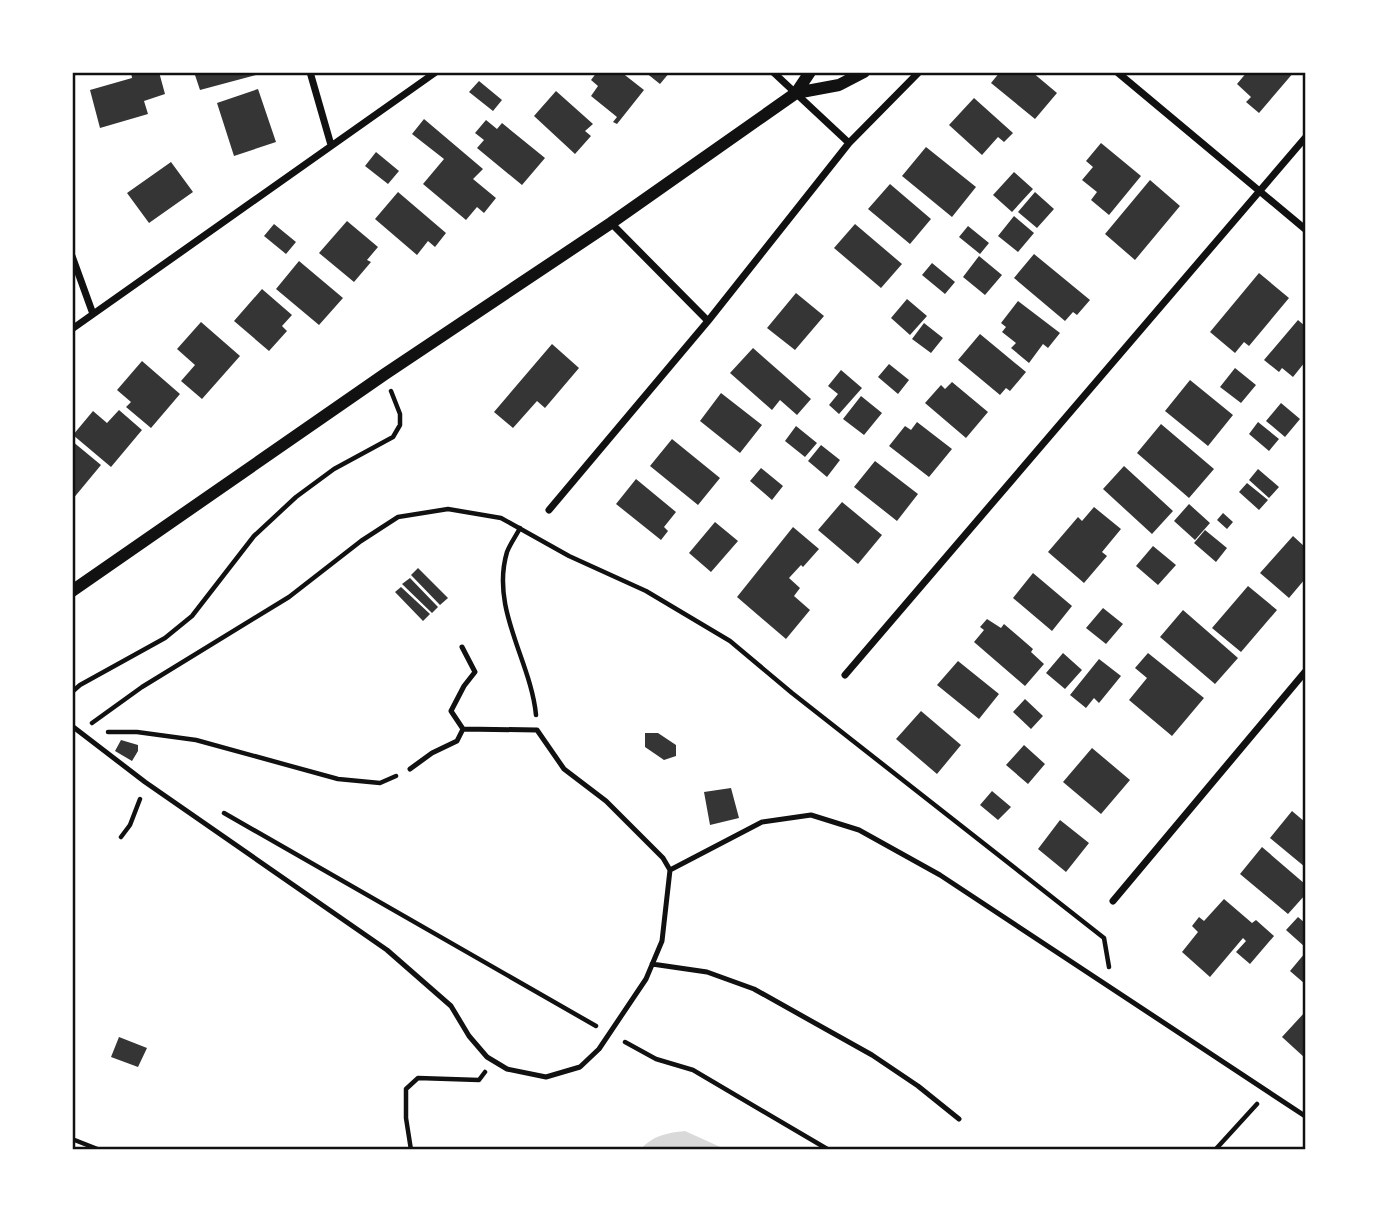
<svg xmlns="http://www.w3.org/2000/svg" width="1377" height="1222" font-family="'Zilla Slab',serif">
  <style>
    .water { fill: #d9d9d9 }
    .building { fill: #353535 }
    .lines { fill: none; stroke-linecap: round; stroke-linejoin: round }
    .path { stroke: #111; stroke-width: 4.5 }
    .service { stroke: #111; stroke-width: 5 }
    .minor { stroke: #111; stroke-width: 7 }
    .tertiary { stroke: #111; stroke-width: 12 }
    .neatline { fill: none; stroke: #111; stroke-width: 2.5 }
  </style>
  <rect width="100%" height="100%" fill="#fff"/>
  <path class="water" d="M 685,1131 L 727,1150 L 640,1150 C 652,1136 666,1133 685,1131 Z"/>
  <path class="building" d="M 131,72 L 159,72 L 165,94 L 144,101 L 148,114 L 100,128 L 90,90 L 132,78 Z
    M 194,72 L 263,72 L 263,73 L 200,90 Z
    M 597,72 L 621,72 L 644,90 L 617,124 L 613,122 L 617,117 L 591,96 L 598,86 L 591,80 Z
    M 645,72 L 670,72 L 660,84 Z
    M 1000,72 L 1032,72 L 1057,93 L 1035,119 L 991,83 Z
    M 1247,72 L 1294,72 L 1259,113 L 1246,102 L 1251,97 L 1237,84 Z
    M 479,81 L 502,100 L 493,111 L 469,92 Z
    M 258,89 L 276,142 L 234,156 L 217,103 Z
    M 556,91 L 593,124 L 585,131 L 591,136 L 575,154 L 534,116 Z
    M 974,98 L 1013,133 L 1004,142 L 998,137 L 982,155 L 949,125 Z
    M 424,119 L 483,169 L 473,179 L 496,198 L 484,213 L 477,207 L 466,220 L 423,184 L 444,159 L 412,134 Z
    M 486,120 L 497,129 L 502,123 L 545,158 L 522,185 L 477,148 L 484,140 L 475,133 Z
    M 1101,143 L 1141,176 L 1109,215 L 1091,200 L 1097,192 L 1082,180 L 1093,167 L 1086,161 Z
    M 926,147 L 976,187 L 952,217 L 902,176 Z
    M 376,152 L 399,171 L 388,184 L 365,166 Z
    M 171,162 L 193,192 L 149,223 L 127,193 Z
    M 1014,172 L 1033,189 L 1012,212 L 993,195 Z
    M 1150,180 L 1180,206 L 1135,260 L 1105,234 Z
    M 890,184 L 931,219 L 910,244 L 868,209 Z
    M 398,192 L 446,233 L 435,247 L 428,241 L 417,255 L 375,219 Z
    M 1035,192 L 1054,209 L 1037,228 L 1018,212 Z
    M 1014,216 L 1034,233 L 1018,252 L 998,236 Z
    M 347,221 L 378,247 L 367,260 L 371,262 L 354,282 L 319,253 Z
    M 274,224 L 296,242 L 286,254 L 264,236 Z
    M 855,224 L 902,264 L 881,288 L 834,248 Z
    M 968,226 L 989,243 L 980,254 L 959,237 Z
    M 1034,254 L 1090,300 L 1077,315 L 1073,312 L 1065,321 L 1014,278 Z
    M 979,256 L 1002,275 L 985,295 L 963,277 Z
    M 299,261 L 343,298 L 319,325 L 276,289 Z
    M 932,263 L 955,282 L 945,294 L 922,275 Z
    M 1259,273 L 1289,298 L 1249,346 L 1244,342 L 1235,353 L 1210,332 Z
    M 262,289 L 292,315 L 282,326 L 287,331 L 269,351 L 234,321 Z
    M 796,293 L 824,316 L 795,350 L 767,328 Z
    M 907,299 L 927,316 L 910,335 L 891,318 Z
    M 1018,301 L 1060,333 L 1048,348 L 1043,344 L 1029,363 L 1011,348 L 1016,343 L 1002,332 L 1006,327 L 1001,323 Z
    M 1298,320 L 1305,326 L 1305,362 L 1293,377 L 1282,368 L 1279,372 L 1264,360 Z
    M 201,322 L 240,356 L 202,399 L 181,381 L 195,365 L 177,349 Z
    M 924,323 L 943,338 L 931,353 L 912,339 Z
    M 980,334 L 1026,372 L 1010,391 L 1006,388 L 1000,395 L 958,360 Z
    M 552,344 L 579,368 L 545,408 L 537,401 L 513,428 L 494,412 Z
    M 753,348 L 811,399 L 797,415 L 780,400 L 772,410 L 730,373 Z
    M 142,361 L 180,394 L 151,428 L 126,407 L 131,402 L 117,390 Z
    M 889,364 L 909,380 L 898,394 L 878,377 Z
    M 1235,368 L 1256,385 L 1241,403 L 1220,387 Z
    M 841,370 L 862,388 L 839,414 L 829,405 L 838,394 L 828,386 Z
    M 1190,380 L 1233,415 L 1208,446 L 1165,411 Z
    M 952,382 L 988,412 L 966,438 L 925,403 L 941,385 L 945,389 Z
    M 721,393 L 762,425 L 740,453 L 700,421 Z
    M 861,396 L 882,413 L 864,435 L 843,419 Z
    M 1281,403 L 1300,419 L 1285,437 L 1266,421 Z
    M 119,410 L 142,430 L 111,467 L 73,435 L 93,411 L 107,423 Z
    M 917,422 L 952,449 L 929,477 L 889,446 L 905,426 L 911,430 Z
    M 1258,422 L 1279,439 L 1269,451 L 1249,434 Z
    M 1161,424 L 1214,469 L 1189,498 L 1137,453 Z
    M 796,426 L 817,443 L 805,457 L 785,441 Z
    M 672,439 L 720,478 L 698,505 L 650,466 Z
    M 72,441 L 101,465 L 72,500 Z
    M 821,445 L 840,460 L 827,477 L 808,461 Z
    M 875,461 L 918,494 L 897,521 L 854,487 Z
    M 1124,466 L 1173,511 L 1152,534 L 1103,489 Z
    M 761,468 L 783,486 L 772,500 L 750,481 Z
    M 1258,469 L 1279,487 L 1269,498 L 1249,480 Z
    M 636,479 L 676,512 L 664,527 L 668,531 L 661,540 L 616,504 Z
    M 1247,483 L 1268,500 L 1259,510 L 1239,492 Z
    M 842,502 L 882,535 L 858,564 L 818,530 Z
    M 1189,504 L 1210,523 L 1195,540 L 1174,521 Z
    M 1094,507 L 1121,529 L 1102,552 L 1107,556 L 1084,583 L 1048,552 L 1078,517 L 1082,521 Z
    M 1223,513 L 1233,522 L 1227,529 L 1217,520 Z
    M 715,522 L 738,541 L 711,572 L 689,553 Z
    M 793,527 L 819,549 L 803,567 L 801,565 L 789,578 L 800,588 L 794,596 L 810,610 L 786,639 L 737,597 Z
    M 1205,530 L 1227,548 L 1216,562 L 1194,543 Z
    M 1293,536 L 1305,547 L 1305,579 L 1289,598 L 1260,573 Z
    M 1153,546 L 1176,565 L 1158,585 L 1136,566 Z
    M 418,568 L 448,598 L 440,605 L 411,575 Z
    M 1033,573 L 1072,606 L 1052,631 L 1013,598 Z
    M 410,578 L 438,607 L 432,613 L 402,584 Z
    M 1248,586 L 1277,610 L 1241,652 L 1212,628 Z
    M 401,587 L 430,614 L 423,621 L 395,592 Z
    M 1103,608 L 1123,624 L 1106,644 L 1086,628 Z
    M 1183,610 L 1238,658 L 1215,684 L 1160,637 Z
    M 987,619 L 1001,628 L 1004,624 L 1033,649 L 1031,652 L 1044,664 L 1025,686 L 974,642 L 984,630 L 980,627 Z
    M 1063,653 L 1082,670 L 1065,689 L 1046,673 Z
    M 1148,653 L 1204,698 L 1172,736 L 1129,700 L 1147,678 L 1135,668 Z
    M 1099,659 L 1121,676 L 1099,703 L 1094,698 L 1086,708 L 1070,695 Z
    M 958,661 L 999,694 L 979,719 L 937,685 Z
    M 1025,699 L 1043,716 L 1031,729 L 1013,712 Z
    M 921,711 L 961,745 L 937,774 L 896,739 Z
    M 645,733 L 658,733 L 676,745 L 676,756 L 664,760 L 645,747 Z
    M 121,740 L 138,745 L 138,751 L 132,761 L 115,751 Z
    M 1024,745 L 1045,764 L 1028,784 L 1006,765 Z
    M 1092,748 L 1130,780 L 1101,814 L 1063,782 Z
    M 731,788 L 739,818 L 710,825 L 704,792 Z
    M 992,791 L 1011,807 L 998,820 L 980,805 Z
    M 1292,811 L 1305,822 L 1305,867 L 1270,838 Z
    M 1060,820 L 1089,843 L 1066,872 L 1038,849 Z
    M 1262,847 L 1305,884 L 1305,895 L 1288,914 L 1240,874 Z
    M 1224,899 L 1252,923 L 1256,920 L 1274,936 L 1250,964 L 1236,952 L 1246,941 L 1243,938 L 1210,977 L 1182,952 L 1198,932 L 1192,926 L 1199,917 L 1204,921 Z
    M 1298,917 L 1305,923 L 1305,947 L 1286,930 Z
    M 1305,953 L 1305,984 L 1290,971 Z
    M 1305,1012 L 1305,1058 L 1282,1037 Z
    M 119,1037 L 147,1048 L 138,1067 L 111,1057 Z"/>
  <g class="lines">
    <path class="path" d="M 520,528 C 516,536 510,544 507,552 C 490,609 531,661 536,715
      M 72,692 L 80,685 L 165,638 L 192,616 L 254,536 L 296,497 L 334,469 L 393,437 L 400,425 L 400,414 L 391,391
      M 92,723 L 142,687 L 289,597 L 361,541 L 398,517 L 448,509 L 501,518 L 569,556 L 646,591 L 730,641 L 792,693 L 1104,938 L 1109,967
      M 108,732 L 137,732 L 196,740 L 338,779 L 380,783 L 396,776
      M 224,813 L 596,1026
      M 121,837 L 130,825 L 140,799
      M 625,1042 L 656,1059 L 693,1070 L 829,1150
      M 72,1139 L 100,1150
      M 411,1150 L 406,1118 L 406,1089 L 418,1078 L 479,1080 L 485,1072
      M 1215,1150 L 1257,1104"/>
    <path class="service" d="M 72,726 L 145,782 L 387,950 L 451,1006 L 469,1036 L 487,1057 L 507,1069 L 546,1077 L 580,1067 L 599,1049 L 646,979 L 662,941 L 670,870 L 663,858 L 606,801 L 564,769 L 537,730 L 463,729 L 451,711 L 464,686 L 475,672 L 462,647
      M 410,769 L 432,753 L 457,741 L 463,729
      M 670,870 L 762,822 L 811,815 L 859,830 L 940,875 L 1305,1116
      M 652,964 L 707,972 L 754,989 L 872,1055 L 918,1086 L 959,1119"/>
    <path class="minor" d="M 310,72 L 331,145
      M 773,72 L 849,143
      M 1117,72 L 1305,229
      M 611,223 L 708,321
      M 72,256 L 93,314
      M 72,329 L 436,72
      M 549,510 L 708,321 L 849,143 L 919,72
      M 845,675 L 1305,138
      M 1113,901 L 1305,672"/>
    <path class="tertiary" d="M 796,93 L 839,85 L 864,72
      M 72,591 L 385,374 L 611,223 L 796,93 L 810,72"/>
  </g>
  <rect width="1377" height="1222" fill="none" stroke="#ffffff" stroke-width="147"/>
  <rect x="74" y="74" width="1230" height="1074" class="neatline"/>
</svg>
